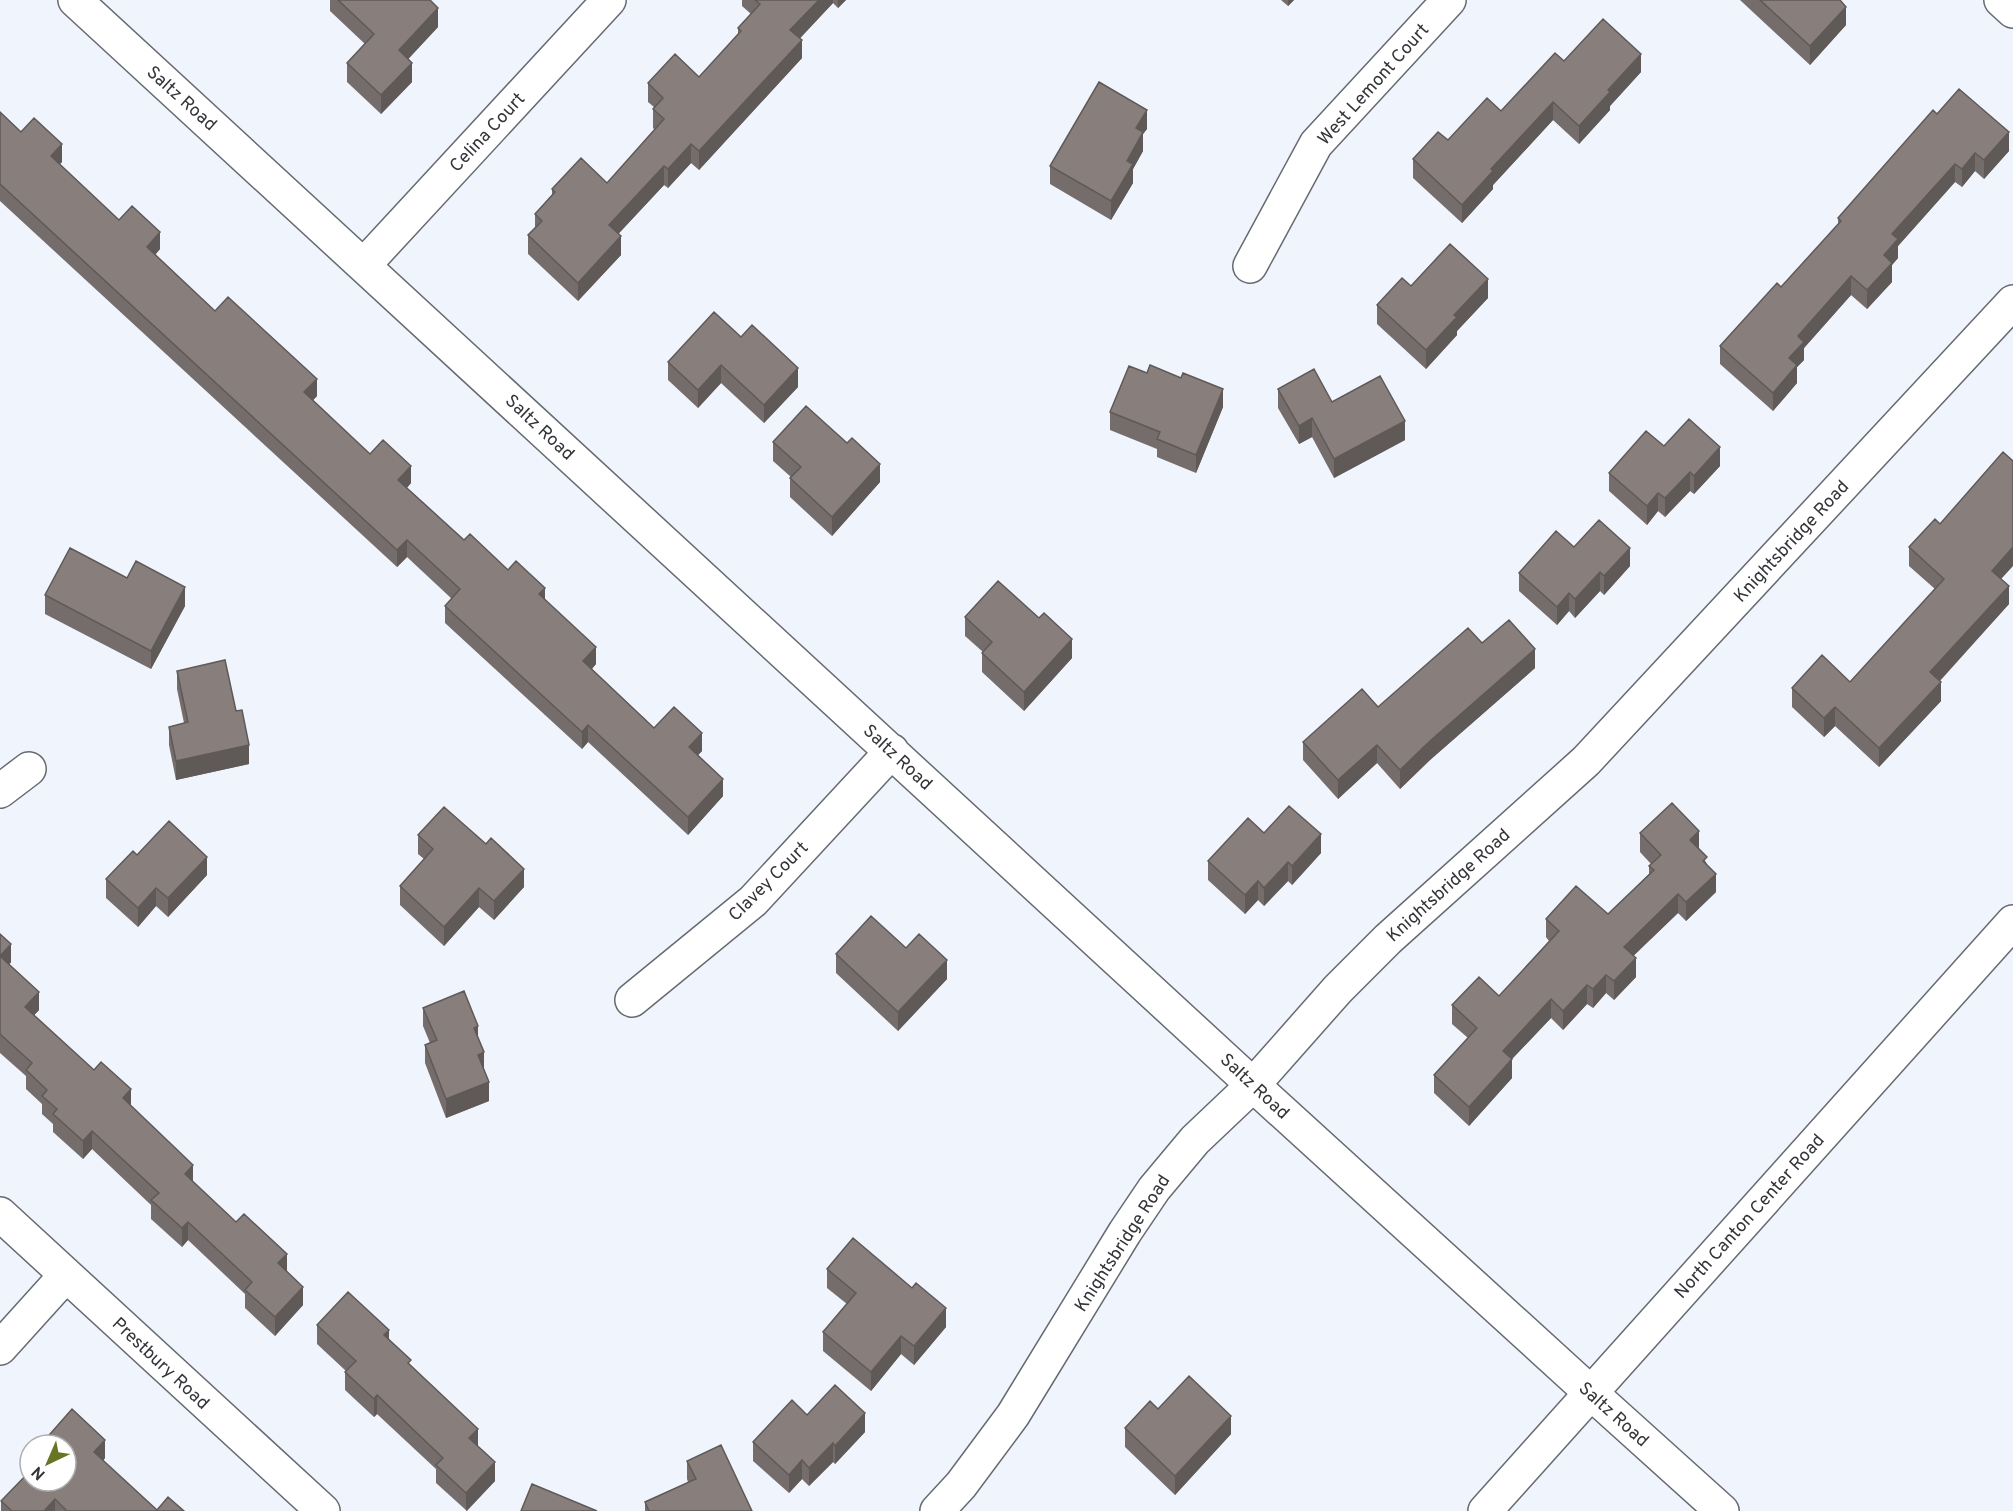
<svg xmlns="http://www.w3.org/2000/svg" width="2013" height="1511" font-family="Overpass,sans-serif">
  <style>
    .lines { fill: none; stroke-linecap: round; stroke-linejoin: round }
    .minor-casing { stroke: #666a71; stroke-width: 36 }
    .tertiary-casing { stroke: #666a71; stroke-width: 36 }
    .secondary-casing { stroke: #666a71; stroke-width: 36 }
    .minor { stroke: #fff; stroke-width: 33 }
    .tertiary { stroke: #fff; stroke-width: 33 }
    .secondary { stroke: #fff; stroke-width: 33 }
    .wall { fill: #756d6b }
    .shaded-wall { fill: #5f5957 }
    .building { fill: #887f7c; stroke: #5f5957; stroke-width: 1.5 }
    .labels { text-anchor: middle; stroke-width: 4.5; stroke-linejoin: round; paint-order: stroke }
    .street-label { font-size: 18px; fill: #333538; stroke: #fff }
  </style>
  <rect width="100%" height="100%" fill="#f0f4fd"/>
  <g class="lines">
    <defs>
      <path id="minor" d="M 75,0 L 1253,1085 L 1591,1393
        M 2001,0 L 2013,11
        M 364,265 L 609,0
        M 1250,266 L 1316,144 L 1449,0
        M 0,791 L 29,769
        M 632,1000 L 753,901 L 892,751
        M 0,1214 L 323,1511
        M 0,1348 L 66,1275
        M 937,1511 L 961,1485 L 1013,1415 L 1125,1232 L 1154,1189 L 1195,1140 L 1253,1085 L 1338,989 L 1388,939 L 1586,761 L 2013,302"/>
      <path id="tertiary" d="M 1591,1393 L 1722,1511"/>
      <path id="secondary" d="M 1485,1511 L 2013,922"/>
    </defs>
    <use href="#minor" class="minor-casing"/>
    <use href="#tertiary" class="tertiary-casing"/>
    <use href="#secondary" class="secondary-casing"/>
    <use href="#minor" class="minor"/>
    <use href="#tertiary" class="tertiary"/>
    <use href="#secondary" class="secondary"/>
  </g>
  <path class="wall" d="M 330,0 L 430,0 L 438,27 L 408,59 L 412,82 L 381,114 L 347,82 L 347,63 L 365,44 L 330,11 Z
    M 742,0 L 846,0 L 838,8 L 833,3 L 800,38 L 802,58 L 699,170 L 691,163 L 668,188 L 664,185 L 618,234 L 621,255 L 578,301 L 528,254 L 528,235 L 535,228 L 535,214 L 552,195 L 552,189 L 607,183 L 655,130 L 653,128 L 653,109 L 654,107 L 648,102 L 648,83 L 699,77 L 738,35 L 738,28 L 751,14 L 742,6 Z
    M 1281,0 L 1294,0 L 1288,6 Z
    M 1740,0 L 1840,0 L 1846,25 L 1810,65 Z
    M 1564,61 L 1641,72 L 1610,106 L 1610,110 L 1579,144 L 1553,120 L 1493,185 L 1493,189 L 1462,223 L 1413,178 L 1413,159 L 1501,111 Z
    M 0,112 L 21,132 L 62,162 L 59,164 L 119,220 L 160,249 L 155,255 L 215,311 L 317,396 L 313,400 L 370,454 L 411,483 L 407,488 L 464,540 L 508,570 L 545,599 L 596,664 L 592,669 L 654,728 L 702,751 L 698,755 L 723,796 L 688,835 L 588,742 L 582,749 L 445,623 L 445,606 L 452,599 L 407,557 L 397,567 L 0,201 Z
    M 1937,114 L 2009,151 L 1984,179 L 1975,171 L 1962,187 L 1955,182 L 1898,246 L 1898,258 L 1892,265 L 1892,282 L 1867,309 L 1851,295 L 1804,348 L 1804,360 L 1797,367 L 1797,383 L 1773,411 L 1720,364 L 1720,346 L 1781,287 L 1838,225 L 1838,218 Z
    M 1147,129 L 1143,134 L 1143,151 L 1133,169 L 1133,183 L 1111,220 L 1050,184 L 1050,166 Z
    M 1411,286 L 1488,298 L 1457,331 L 1457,335 L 1426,369 L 1377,324 L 1377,305 Z
    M 741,337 L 798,387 L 764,423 L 721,383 L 698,408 L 668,380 L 668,362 Z
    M 1278,389 L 1332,402 L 1405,440 L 1334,478 L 1312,437 L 1299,444 L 1278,408 Z
    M 1223,407 L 1196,473 L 1157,457 L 1157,449 L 1110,430 L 1110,412 Z
    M 773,442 L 880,482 L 832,536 L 790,497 L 790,478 L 791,477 L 773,461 Z
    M 1664,446 L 1720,466 L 1694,494 L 1690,491 L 1665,517 L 1658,511 L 1647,525 L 1609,491 L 1609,473 Z
    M 1940,524 L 2001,579 L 2009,604 L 1940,681 L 1941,701 L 1879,767 L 1835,726 L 1824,737 L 1792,707 L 1792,688 L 1850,682 L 1935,589 L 1909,566 L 1909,547 Z
    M 1574,547 L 1630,566 L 1604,595 L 1600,591 L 1575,618 L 1569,611 L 1557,625 L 1519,591 L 1519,573 Z
    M 127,578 L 185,606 L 151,669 L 45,614 L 45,595 Z
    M 965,617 L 1072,658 L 1024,711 L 982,672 L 982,653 L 983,652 L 965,636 Z
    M 1482,643 L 1535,668 L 1430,760 L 1400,789 L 1377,763 L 1338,799 L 1303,760 L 1303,742 L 1378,707 Z
    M 177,671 L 249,764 L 176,780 L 169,745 L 169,727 L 184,723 L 177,689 Z
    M 1264,833 L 1321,853 L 1292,885 L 1288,881 L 1264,906 L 1258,900 L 1245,914 L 1208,880 L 1208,861 Z
    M 1640,833 L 1699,850 L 1707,864 L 1716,892 L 1686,921 L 1678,913 L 1633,956 L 1636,977 L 1614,1000 L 1606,993 L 1593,1008 L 1587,1004 L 1563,1030 L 1551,1018 L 1512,1059 L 1512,1078 L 1469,1126 L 1434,1093 L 1434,1075 L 1468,1038 L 1452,1024 L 1452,1005 L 1499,996 L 1549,941 L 1546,937 L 1546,919 L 1608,914 L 1649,874 L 1649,866 L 1651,864 L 1640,852 Z
    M 418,835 L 524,887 L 494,920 L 479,907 L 444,946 L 400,905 L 400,886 L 424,859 L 418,854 Z
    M 137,855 L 207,875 L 168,917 L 156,906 L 138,927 L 106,898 L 106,879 Z
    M 0,934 L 11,962 L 9,965 L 39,1010 L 34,1015 L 131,1106 L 193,1182 L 287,1271 L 303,1305 L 275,1336 L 245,1308 L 245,1294 L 188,1240 L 182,1247 L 151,1219 L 151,1205 L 92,1149 L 83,1159 L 53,1132 L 53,1124 L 42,1114 L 42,1104 L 26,1089 L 26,1076 L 0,1053 Z
    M 906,948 L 947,979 L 898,1031 L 836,973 L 836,954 Z
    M 423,1008 L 478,1036 L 489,1101 L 446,1118 L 425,1063 L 425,1045 L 430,1043 L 423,1026 Z
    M 827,1269 L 946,1327 L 914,1365 L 901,1354 L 871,1391 L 823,1351 L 823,1332 L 847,1304 L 827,1288 Z
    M 317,1325 L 389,1339 L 478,1447 L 495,1481 L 467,1511 L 436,1483 L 436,1469 L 377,1414 L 374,1417 L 345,1390 L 345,1372 L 346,1371 L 317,1344 Z
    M 72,1409 L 105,1440 L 105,1458 L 103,1461 L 157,1510 L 168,1497 L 184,1511 L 1,1511 L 1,1501 L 30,1471 L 30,1481 L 66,1481 L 66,1445 L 44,1445 L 44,1441 Z
    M 1158,1409 L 1231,1434 L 1175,1495 L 1125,1447 L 1125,1428 Z
    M 807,1415 L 865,1432 L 835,1464 L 833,1462 L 809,1486 L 802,1479 L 789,1493 L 753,1461 L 753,1442 Z
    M 687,1461 L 752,1511 L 645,1511 L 645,1502 L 688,1482 L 687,1479 Z"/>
  <path class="shaded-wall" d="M 819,0 L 833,0 L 833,3 L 790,49 L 790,30 Z
    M 838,0 L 846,0 L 838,8 Z
    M 1288,0 L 1294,0 L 1288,6 Z
    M 1846,7 L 1846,25 L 1810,65 L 1810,46 Z
    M 438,8 L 438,27 L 399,69 L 399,50 Z
    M 802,40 L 802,58 L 699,170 L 699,151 Z
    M 1641,54 L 1641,72 L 1610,106 L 1610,110 L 1579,144 L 1579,126 L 1608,90 Z
    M 412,63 L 412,82 L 381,114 L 381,95 Z
    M 1553,102 L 1553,120 L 1493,185 L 1493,189 L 1462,223 L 1462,205 L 1491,169 Z
    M 1147,110 L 1147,129 L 1143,134 L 1143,151 L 1133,169 L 1133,183 L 1111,220 L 1111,201 L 1136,128 Z
    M 2009,132 L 2009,151 L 1984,179 L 1984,160 Z
    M 62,144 L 62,162 L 51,174 L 51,156 Z
    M 691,144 L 691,163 L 668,188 L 668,169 Z
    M 1975,153 L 1975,171 L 1962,187 L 1962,169 Z
    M 1955,164 L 1955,182 L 1898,246 L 1898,258 L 1892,265 L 1892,282 L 1867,309 L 1867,290 L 1884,255 L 1892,234 Z
    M 664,166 L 664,185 L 609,244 L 609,225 Z
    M 160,232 L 160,249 L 147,264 L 147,247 Z
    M 621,236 L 621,255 L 578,301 L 578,283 Z
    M 1851,276 L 1851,295 L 1804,348 L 1804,360 L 1797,367 L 1797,383 L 1773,411 L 1773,393 L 1798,336 Z
    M 1488,279 L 1488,298 L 1457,331 L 1457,335 L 1426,369 L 1426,350 L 1454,315 Z
    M 721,365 L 721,383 L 698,408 L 698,390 Z
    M 798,368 L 798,387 L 764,423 L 764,405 Z
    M 317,379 L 317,396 L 304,410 L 304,392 Z
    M 1223,389 L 1223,407 L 1196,473 L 1196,455 Z
    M 1312,418 L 1312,437 L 1299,444 L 1299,426 Z
    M 1405,421 L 1405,440 L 1334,478 L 1334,459 Z
    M 1720,447 L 1720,466 L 1694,494 L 1694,476 Z
    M 880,464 L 880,482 L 832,536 L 832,517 Z
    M 411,466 L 411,483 L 398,497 L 398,480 Z
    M 1690,472 L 1690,491 L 1665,517 L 1665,498 Z
    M 1658,493 L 1658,511 L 1647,525 L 1647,506 Z
    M 407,540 L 407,557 L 397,567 L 397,550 Z
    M 2013,547 L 2013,566 L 1992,589 L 1992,571 Z
    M 1630,548 L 1630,566 L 1604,595 L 1604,576 Z
    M 1600,572 L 1600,591 L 1575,618 L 1575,599 Z
    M 2009,586 L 2009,604 L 1930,691 L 1930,672 Z
    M 185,587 L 185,606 L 151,669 L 151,651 Z
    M 545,588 L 545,605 L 539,594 Z
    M 1569,593 L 1569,611 L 1557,625 L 1557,607 Z
    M 1072,639 L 1072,658 L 1024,711 L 1024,692 Z
    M 596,647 L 596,664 L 583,678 L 583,661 Z
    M 1535,649 L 1535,668 L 1430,760 L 1400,789 L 1400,770 L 1430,741 Z
    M 1941,682 L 1941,701 L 1879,767 L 1879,748 Z
    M 1835,707 L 1835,726 L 1824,737 L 1824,718 Z
    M 588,725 L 588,742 L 582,749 L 582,732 Z
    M 702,733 L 702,751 L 689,764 L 689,747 Z
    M 249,745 L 249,764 L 176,780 L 176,761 Z
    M 1377,745 L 1377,763 L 1338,799 L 1338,780 Z
    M 723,779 L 723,796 L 688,835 L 688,817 Z
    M 1699,831 L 1699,850 L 1690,840 Z
    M 1321,834 L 1321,853 L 1292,885 L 1292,866 Z
    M 207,857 L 207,875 L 168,917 L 168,898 Z
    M 1288,862 L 1288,881 L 1264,906 L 1264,888 Z
    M 524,869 L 524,887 L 494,920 L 494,901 Z
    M 1716,874 L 1716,892 L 1686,921 L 1686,902 Z
    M 1258,881 L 1258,900 L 1245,914 L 1245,895 Z
    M 156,888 L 156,906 L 138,927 L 138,908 Z
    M 479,888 L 479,907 L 444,946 L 444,927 Z
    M 1678,894 L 1678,913 L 1624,965 L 1624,947 Z
    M 11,944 L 11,962 L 0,975 L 0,956 Z
    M 1636,958 L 1636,977 L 1614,1000 L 1614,981 Z
    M 947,960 L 947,979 L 898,1031 L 898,1012 Z
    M 1606,975 L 1606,993 L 1593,1008 L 1593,989 Z
    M 1587,985 L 1587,1004 L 1563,1030 L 1563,1011 Z
    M 39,992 L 39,1010 L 25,1025 L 25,1007 Z
    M 1551,999 L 1551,1018 L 1512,1059 L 1512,1078 L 1469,1126 L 1469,1107 L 1503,1051 Z
    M 478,1026 L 478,1045 L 474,1028 Z
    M 484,1052 L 484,1071 L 478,1055 Z
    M 489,1082 L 489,1101 L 446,1118 L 446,1099 Z
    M 131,1089 L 131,1108 L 123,1098 Z
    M 92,1131 L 92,1149 L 83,1159 L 83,1141 Z
    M 193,1165 L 193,1183 L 185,1174 Z
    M 188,1222 L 188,1240 L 182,1247 L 182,1228 Z
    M 287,1254 L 287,1272 L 278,1263 Z
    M 303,1287 L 303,1305 L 275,1336 L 275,1317 Z
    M 946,1308 L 946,1327 L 914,1365 L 914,1346 Z
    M 389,1330 L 389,1348 L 384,1335 Z
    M 901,1336 L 901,1354 L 871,1391 L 871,1372 Z
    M 377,1395 L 377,1414 L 374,1417 L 374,1399 Z
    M 865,1413 L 865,1432 L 835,1464 L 835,1446 Z
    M 1231,1416 L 1231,1434 L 1175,1495 L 1175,1476 Z
    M 478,1429 L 478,1448 L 469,1438 Z
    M 105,1440 L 105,1458 L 94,1471 L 94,1452 Z
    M 833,1443 L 833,1462 L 809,1486 L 809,1468 Z
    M 802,1460 L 802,1479 L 789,1493 L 789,1475 Z
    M 495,1462 L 495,1481 L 466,1511 L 466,1493 Z
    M 55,1499 L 55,1511 L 44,1511 Z"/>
  <path class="building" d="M 338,0 L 430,0 L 438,8 L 399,50 L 412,63 L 381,95 L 347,63 L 374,34 Z
    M 755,0 L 819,0 L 790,30 L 802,40 L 699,151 L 691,144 L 668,169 L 664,166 L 609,225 L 621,236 L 578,283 L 528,235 L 542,221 L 535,214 L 555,192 L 552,189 L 581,158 L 607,183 L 664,119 L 653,109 L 663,98 L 648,83 L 675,54 L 699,77 L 741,31 L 738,28 L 760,4 Z
    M 1760,0 L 1840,0 L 1846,7 L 1810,46 Z
    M 1603,19 L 1641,54 L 1608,90 L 1610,92 L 1579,126 L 1553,102 L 1491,169 L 1493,171 L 1462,205 L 1413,159 L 1438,132 L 1448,140 L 1487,98 L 1501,111 L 1555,53 L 1564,61 Z
    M 1099,82 L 1147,110 L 1136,128 L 1143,132 L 1127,161 L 1133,164 L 1111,201 L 1050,166 Z
    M 1959,89 L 2009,132 L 1984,160 L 1975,153 L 1962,169 L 1955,164 L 1892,234 L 1898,239 L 1884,255 L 1892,263 L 1867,290 L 1851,276 L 1798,336 L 1804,342 L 1789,358 L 1797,365 L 1773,393 L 1720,346 L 1777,283 L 1781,287 L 1841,221 L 1838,218 L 1933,110 L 1937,114 Z
    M 0,112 L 21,132 L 34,118 L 62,144 L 51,156 L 119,220 L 132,206 L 160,232 L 147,247 L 215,311 L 228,297 L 317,379 L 304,392 L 370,454 L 383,440 L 411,466 L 398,480 L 464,540 L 470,534 L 508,570 L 516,561 L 545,588 L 539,594 L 596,647 L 583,661 L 654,728 L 674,707 L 702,733 L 689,747 L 723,779 L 688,817 L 588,725 L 582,732 L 445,606 L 460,589 L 407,540 L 397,550 L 0,184 Z
    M 1450,244 L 1488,279 L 1454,315 L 1457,317 L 1426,350 L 1377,305 L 1402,278 L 1411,286 Z
    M 714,312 L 741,337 L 752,325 L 798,368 L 764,405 L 721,365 L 698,390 L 668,362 Z
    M 1150,365 L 1181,378 L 1183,373 L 1223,389 L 1196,455 L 1157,439 L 1160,432 L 1110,412 L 1129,366 L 1147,373 Z
    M 1314,369 L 1332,402 L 1380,376 L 1405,421 L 1334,459 L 1312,418 L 1299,426 L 1278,389 Z
    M 806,406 L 847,443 L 852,438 L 880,464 L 832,517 L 790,478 L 801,467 L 773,442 Z
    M 1689,419 L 1720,447 L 1694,476 L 1690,472 L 1665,498 L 1658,493 L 1647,506 L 1609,473 L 1646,431 L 1664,446 Z
    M 2003,452 L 2013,461 L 2013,547 L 1992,571 L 2009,586 L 1930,672 L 1941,682 L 1879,748 L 1835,707 L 1824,718 L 1792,688 L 1822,655 L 1850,682 L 1944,579 L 1909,547 L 1935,519 L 1940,524 Z
    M 1599,520 L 1630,548 L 1604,576 L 1600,572 L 1575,599 L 1569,593 L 1557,607 L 1519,573 L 1556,531 L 1574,547 Z
    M 70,548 L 127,578 L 136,561 L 185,587 L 151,651 L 45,595 Z
    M 998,581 L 1039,618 L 1044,613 L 1072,639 L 1024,692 L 982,653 L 992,642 L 965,617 Z
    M 1509,620 L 1535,649 L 1430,741 L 1400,770 L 1377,745 L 1338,780 L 1303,742 L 1362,689 L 1378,707 L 1468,628 L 1482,643 Z
    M 225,660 L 236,711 L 242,710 L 249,745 L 176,761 L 169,727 L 188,722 L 177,671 Z
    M 1672,803 L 1699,831 L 1690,840 L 1707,857 L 1703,861 L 1716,874 L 1686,902 L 1678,894 L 1624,947 L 1636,958 L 1614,981 L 1606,975 L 1593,989 L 1587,985 L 1563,1011 L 1551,999 L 1503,1051 L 1512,1059 L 1469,1107 L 1434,1075 L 1477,1028 L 1452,1005 L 1479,977 L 1499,996 L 1559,931 L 1546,919 L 1576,886 L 1608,914 L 1654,870 L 1649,866 L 1661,855 L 1640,833 Z
    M 1289,806 L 1321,834 L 1292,866 L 1288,862 L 1264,888 L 1258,881 L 1245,895 L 1208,861 L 1248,818 L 1264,833 Z
    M 444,807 L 486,844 L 491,838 L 524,869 L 494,901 L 479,888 L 444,927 L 400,886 L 433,849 L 418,835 Z
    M 169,821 L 207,857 L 168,898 L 156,888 L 138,908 L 106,879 L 133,851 L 137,855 Z
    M 871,916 L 906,948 L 919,934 L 947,960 L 898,1012 L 836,954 Z
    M 0,934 L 11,944 L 0,956 Z
    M 0,956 L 39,992 L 25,1007 L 94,1070 L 101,1062 L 131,1089 L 123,1098 L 193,1165 L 185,1174 L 236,1222 L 244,1214 L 287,1254 L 278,1263 L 303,1287 L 275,1317 L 245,1290 L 252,1282 L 188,1222 L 182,1228 L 151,1200 L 159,1193 L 92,1131 L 83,1141 L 53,1114 L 57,1109 L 42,1096 L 47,1090 L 26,1070 L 32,1063 L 0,1034 Z
    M 464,991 L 478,1026 L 474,1028 L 484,1052 L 478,1055 L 489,1082 L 446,1099 L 425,1045 L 437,1040 L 423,1008 Z
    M 853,1238 L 912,1288 L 916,1283 L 946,1308 L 914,1346 L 901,1336 L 871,1372 L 823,1332 L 856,1293 L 827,1269 Z
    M 348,1292 L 389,1330 L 384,1335 L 411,1360 L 408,1363 L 478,1429 L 469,1438 L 495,1462 L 466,1493 L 436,1465 L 443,1458 L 377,1395 L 374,1399 L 345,1372 L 356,1361 L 317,1325 Z
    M 1189,1376 L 1231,1416 L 1175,1476 L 1125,1428 L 1150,1401 L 1158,1409 Z
    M 835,1385 L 865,1413 L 835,1446 L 833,1443 L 809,1468 L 802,1460 L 789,1475 L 753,1442 L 792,1400 L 807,1415 Z
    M 72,1409 L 105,1440 L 94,1452 L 157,1510 L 168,1497 L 184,1511 L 67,1511 L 55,1499 L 44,1511 L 12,1511 L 1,1501 L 30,1471 L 30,1481 L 66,1481 L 66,1445 L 49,1445 L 44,1441 Z
    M 721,1445 L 752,1511 L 649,1511 L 645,1502 L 696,1479 L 687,1461 Z
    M 532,1484 L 597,1511 L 521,1511 Z"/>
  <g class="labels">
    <g class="street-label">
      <text transform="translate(1373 84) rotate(-48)" y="6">West Lemont Court</text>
      <text transform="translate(182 98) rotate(42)" y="6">Saltz Road</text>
      <text transform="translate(487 132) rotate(-47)" y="6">Celina Court</text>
      <text transform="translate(540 427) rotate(43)" y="6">Saltz Road</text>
      <text transform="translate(1791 541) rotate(-47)" y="6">Knightsbridge Road</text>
      <text transform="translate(898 757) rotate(43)" y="6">Saltz Road</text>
      <text transform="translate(768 881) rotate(-45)" y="6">Clavey Court</text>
      <text transform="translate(1448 885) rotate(-42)" y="6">Knightsbridge Road</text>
      <text transform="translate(1255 1086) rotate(43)" y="6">Saltz Road</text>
      <text transform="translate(1749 1216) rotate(-48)" y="6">North Canton Center Road</text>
      <text transform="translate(1122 1243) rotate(-57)" y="6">Knightsbridge Road</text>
      <text transform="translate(161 1363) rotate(43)" y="6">Prestbury Road</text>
      <text transform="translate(1614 1414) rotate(42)" y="6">Saltz Road</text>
    </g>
  </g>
  <g transform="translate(48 1463) rotate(224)"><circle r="28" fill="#ffffff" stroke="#adaeaf" stroke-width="1.5"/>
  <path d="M0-4.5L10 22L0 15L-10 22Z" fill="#677622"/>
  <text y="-9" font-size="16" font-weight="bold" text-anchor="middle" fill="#333538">N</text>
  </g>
</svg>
